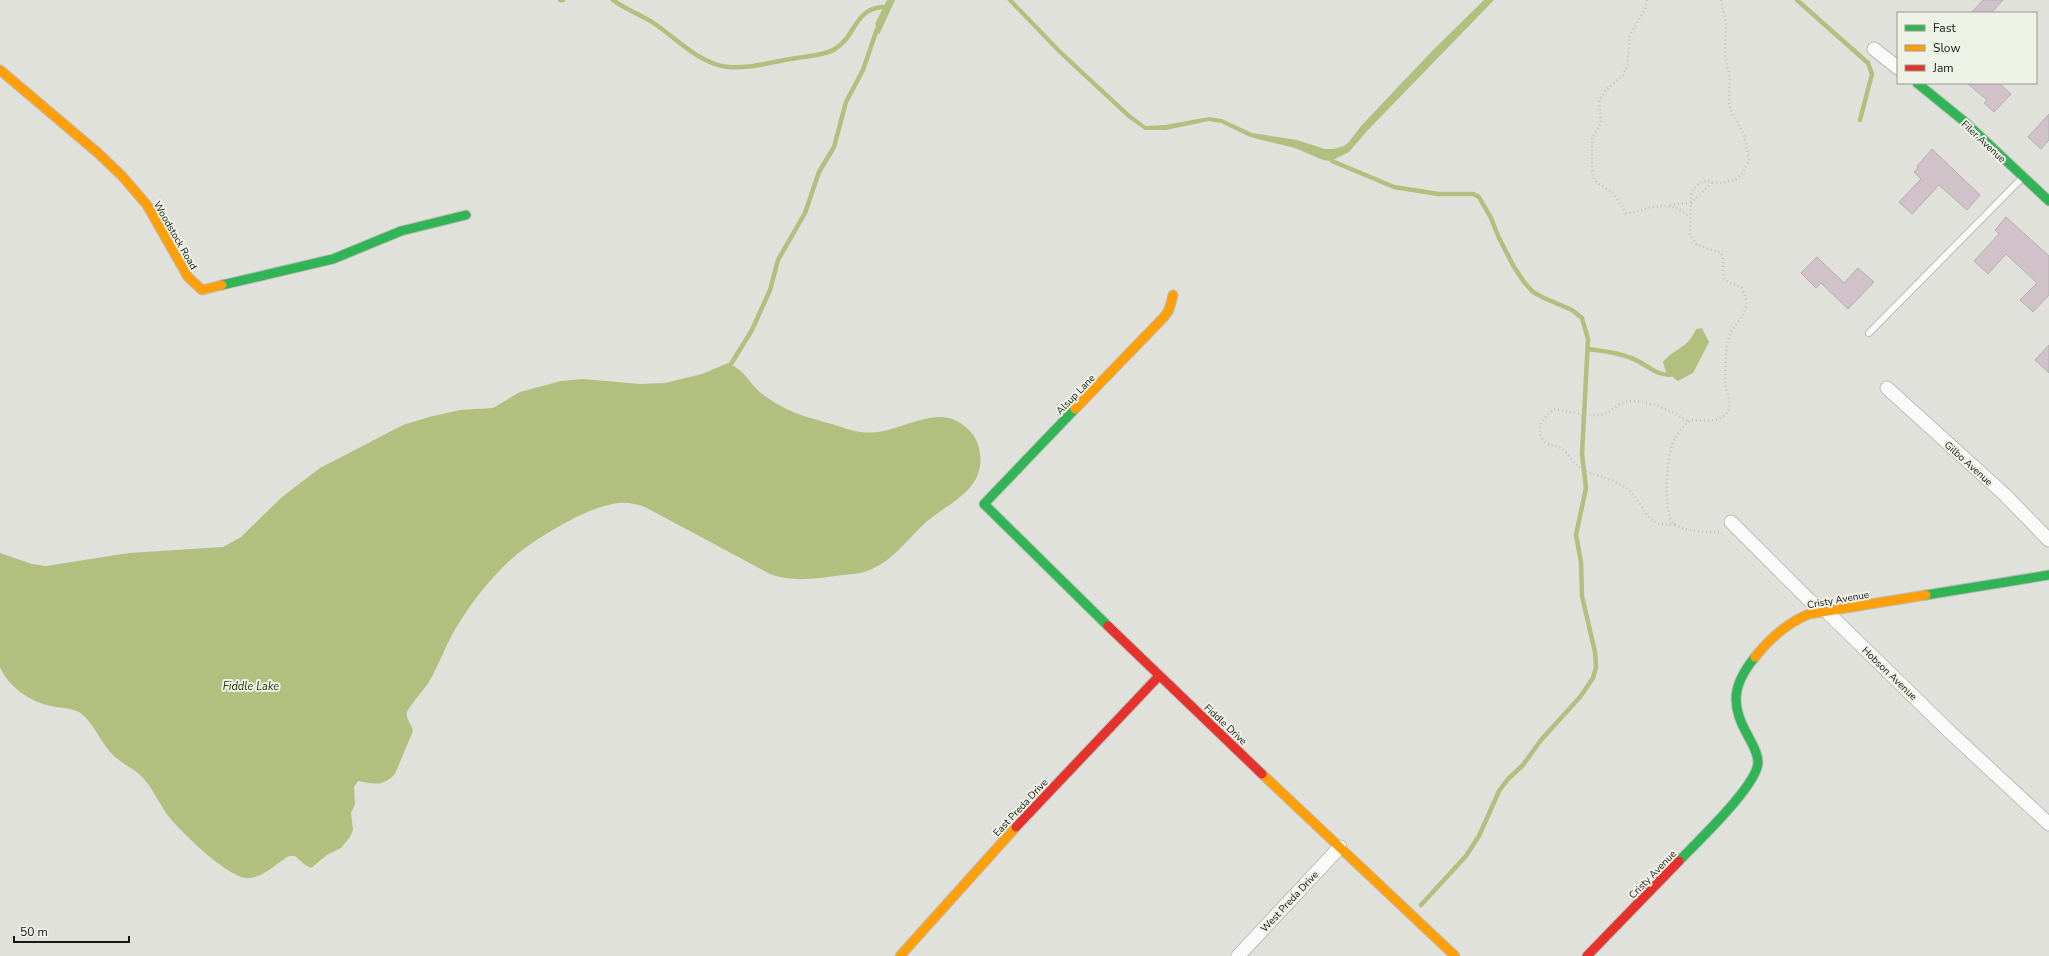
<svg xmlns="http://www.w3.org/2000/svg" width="2049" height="956" font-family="'Nunito Sans',sans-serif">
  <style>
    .water { fill: #b2bf7e }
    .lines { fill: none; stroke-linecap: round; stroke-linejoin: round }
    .stream { stroke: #b2bf7e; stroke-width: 4.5 }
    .building { fill: #d1c2c9; stroke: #b2b1af }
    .lane-casing { stroke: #bdbeb9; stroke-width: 8 }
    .street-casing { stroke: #bdbeb9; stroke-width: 15 }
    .fast-casing { stroke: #bdbeb9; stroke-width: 11 }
    .slow-casing { stroke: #bdbeb9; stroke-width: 11 }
    .jam-casing { stroke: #bdbeb9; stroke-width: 11 }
    .path { stroke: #c0c1bd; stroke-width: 2.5; stroke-dasharray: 1 3; stroke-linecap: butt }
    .lane { stroke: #fafafa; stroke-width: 6 }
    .street { stroke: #fafafa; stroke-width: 13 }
    .fast { stroke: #30b455; stroke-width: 9 }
    .slow { stroke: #ff9f0a; stroke-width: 9 }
    .jam { stroke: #e5322d; stroke-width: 9 }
    .labels { text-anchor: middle; stroke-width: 4; stroke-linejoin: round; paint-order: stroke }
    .street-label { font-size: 10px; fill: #171814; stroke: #eef1e5 }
    .water-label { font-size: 11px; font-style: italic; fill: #2d330d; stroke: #eef1e5 }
  </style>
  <rect width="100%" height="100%" fill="#e0e1db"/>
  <path class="water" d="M 887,0 L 895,0 L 879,35 L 875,24 Z
    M 1007,0 L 1013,0 L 1061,50 L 1131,115 L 1146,126 L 1165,125 L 1209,117 L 1222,119 L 1252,133 L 1297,140 L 1325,149 L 1333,149 L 1344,146 L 1349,142 L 1361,126 L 1433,50 L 1484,0 L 1494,0 L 1367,131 L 1349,152 L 1331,161 L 1323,160 L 1295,148 L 1250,137 L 1221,123 L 1209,121 L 1166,130 L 1145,130 L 1128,118 L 1058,53 Z
    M 1702,328 L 1709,342 L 1693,373 L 1678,381 L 1666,372 L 1663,362 C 1675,347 1687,350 1696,329 Z
    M 728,363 C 747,372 748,382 761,393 C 784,411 805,417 832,424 C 842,427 851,431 861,432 C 899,438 937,397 969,430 C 976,437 979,445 980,454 C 985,491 946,504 925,523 C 906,541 892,562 867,571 C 856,575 846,574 835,576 C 812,579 792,582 770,574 L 645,507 C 637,504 627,502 618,503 C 589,506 538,537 516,555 C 494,574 475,598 459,623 C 447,641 440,663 429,682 C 424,689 409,707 407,712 C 405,718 412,725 413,731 L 395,774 C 383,787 373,784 358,781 L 354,787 L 355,804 L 351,813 L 353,830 L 350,837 L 341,848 L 327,855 L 311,868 L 305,865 L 295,856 L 289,856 C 275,864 258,883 241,877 C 221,870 183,834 169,817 C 160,805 154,791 144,779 C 136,769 123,765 113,755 C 102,744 96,728 84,716 C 75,707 63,709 51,706 C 30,702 8,686 0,667 L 0,553 L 32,564 L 46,566 L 129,553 L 223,547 L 241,537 L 282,497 L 320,468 L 403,425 L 429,417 L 460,410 L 493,408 L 520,392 L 561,381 L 583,379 L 640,384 L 665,383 L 702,374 Z"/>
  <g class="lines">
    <path class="stream" d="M 560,0 L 563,0
      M 613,0 C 626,10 642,15 655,24 C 678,40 700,64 728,67 C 749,69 771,62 791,59 C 805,56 824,56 835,49 C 857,35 854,9 883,7
      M 1797,0 L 1868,63 L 1872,74 L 1860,120
      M 1332,161 L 1394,187 L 1438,194 L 1473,194 L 1479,197 L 1491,218 L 1499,238 L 1514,267 L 1524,282 L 1533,292 L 1544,298 L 1572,310 L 1582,318 L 1588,339 L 1582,454 L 1586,488 L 1576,535 L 1581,562 L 1582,596 L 1595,652 L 1596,667 L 1593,678 L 1580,697 L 1541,740 L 1523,765 L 1508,779 L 1499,791 L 1479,836 L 1466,856 L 1421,905
      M 1588,349 C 1602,351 1617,352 1631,358 C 1646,363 1654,375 1670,375
      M 731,364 L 752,330 L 770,290 L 778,260 L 805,213 L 819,172 L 834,147 L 846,102 L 863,70 L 877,29"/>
  </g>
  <path class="building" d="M 1983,0 L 2003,0 L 1991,13 L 1971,13 Z
    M 1967,83 L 1999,83 L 2011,94 L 1994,112 L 1984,103 L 1987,100 Z
    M 2049,114 L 2049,140 L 2041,149 L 2028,137 Z
    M 1932,149 L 1980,195 L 1967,210 L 1939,185 L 1912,214 L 1899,202 L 1921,179 L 1914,172 L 1918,168 L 1917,166 Z
    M 2006,217 L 2049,256 L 2049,295 L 2033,312 L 2020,300 L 2037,283 L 2006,254 L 1988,274 L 1974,261 L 1999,234 L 1995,230 Z
    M 1817,257 L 1844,283 L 1858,268 L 1874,282 L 1848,309 L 1821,283 L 1816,288 L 1801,273 Z
    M 2049,345 L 2049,373 L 2035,360 Z"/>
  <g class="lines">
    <defs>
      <path id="lane" d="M 1869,333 L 2022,178"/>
      <path id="street" d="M 1874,49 L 1898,68
        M 1887,388 L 2004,494 L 2049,540
        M 1731,522 L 1810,601 L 1827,612 L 1951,733 L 2049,824
        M 1238,956 L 1340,847"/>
      <path id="fast" d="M 1917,83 L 1965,122 L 2049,201
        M 222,285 L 333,259 L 401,231 L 466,215
        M 1075,409 L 984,504 L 1108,626
        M 1926,595 L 2049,575
        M 1679,861 C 1696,843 1758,785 1758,762 C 1758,752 1751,742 1747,734 C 1730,704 1733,684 1755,657"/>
      <path id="slow" d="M 0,70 L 98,153 L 122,176 L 147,205 L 188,277 L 202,290 L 222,285
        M 1075,409 L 1164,317 L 1169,310 L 1173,295
        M 1755,657 C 1770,638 1787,623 1809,614 L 1926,595
        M 1262,774 L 1455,956
        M 900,956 L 1016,827"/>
      <path id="jam" d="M 1108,626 L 1262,774
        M 1016,827 L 1159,676
        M 1587,956 L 1679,861"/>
    </defs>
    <use href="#lane" class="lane-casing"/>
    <use href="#street" class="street-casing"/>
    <use href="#fast" class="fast-casing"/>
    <use href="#slow" class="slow-casing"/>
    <use href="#jam" class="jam-casing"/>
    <path class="path" d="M 1647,0 L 1645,9 L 1630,35 L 1627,67 L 1623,75 L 1605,91 L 1599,101 L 1601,123 L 1592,138 L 1592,169 L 1595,181 L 1614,194 L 1626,213 L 1630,213 C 1651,208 1671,198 1689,217
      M 1721,0 L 1726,23 L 1725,54 L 1730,77 L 1729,100 L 1730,108 L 1744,135 L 1749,160 L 1742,174 L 1735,180 L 1721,183 L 1703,181 L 1693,189 L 1691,197 L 1690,234 L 1697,245 L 1721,253 C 1726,262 1719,273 1727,281 C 1730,284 1737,285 1742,288 C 1755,313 1734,320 1729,338 C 1725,350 1726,365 1725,378 C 1724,387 1733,403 1728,411 C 1719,424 1704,421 1691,420 C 1682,427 1677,433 1673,443 C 1667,456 1662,515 1674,524 C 1688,533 1706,531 1722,533
      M 1691,203 L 1713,182
      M 1670,205 L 1686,203 L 1690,201
      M 1675,524 C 1644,530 1646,503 1626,488 C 1613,478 1597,477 1584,470 C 1573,465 1569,452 1559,447 C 1554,445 1550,446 1545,442 C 1533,430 1544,417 1554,409 C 1570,411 1588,418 1604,414 C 1611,412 1616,405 1622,403 C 1641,396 1673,411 1689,422"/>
    <use href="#lane" class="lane"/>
    <use href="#street" class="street"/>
    <use href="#fast" class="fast"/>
    <use href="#slow" class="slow"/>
    <use href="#jam" class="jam"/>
  </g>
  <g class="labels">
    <g class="street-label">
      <text transform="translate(1984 141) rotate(43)" y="4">Filer Avenue</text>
      <text transform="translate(176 235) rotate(60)" y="4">Woodstock Road</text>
      <text transform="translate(1075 394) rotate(-46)" y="4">Alsup Lane</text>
      <text transform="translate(1969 463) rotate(42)" y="4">Gilbo Avenue</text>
      <text transform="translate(1838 599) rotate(-10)" y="4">Cristy Avenue</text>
      <text transform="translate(1890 673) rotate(44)" y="4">Hobson Avenue</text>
      <text transform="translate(1226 724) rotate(43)" y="4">Fiddle Drive</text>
      <text transform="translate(1020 807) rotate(-47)" y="4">East Preda Drive</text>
      <text transform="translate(1652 874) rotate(-46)" y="4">Cristy Avenue</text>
      <text transform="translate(1289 901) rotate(-47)" y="4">West Preda Drive</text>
    </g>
    <g class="water-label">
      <text x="251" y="690">Fiddle Lake</text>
    </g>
  </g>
  <rect x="1897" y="12" width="140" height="72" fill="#eef1e5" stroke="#989a91"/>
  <rect x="1905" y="25" width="20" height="6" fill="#30b455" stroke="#989a91"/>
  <text x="1933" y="32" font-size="12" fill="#171814">Fast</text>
  <rect x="1905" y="45" width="20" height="6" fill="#ff9f0a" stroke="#989a91"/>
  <text x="1933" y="52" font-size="12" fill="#171814">Slow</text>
  <rect x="1905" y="65" width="20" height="6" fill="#e5322d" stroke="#989a91"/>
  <text x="1933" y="72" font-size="12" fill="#171814">Jam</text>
  <path d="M14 936v6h115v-6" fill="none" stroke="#171814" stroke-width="2"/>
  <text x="20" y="936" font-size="12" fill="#171814" stroke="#eef1e5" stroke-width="3" paint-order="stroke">50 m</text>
</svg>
